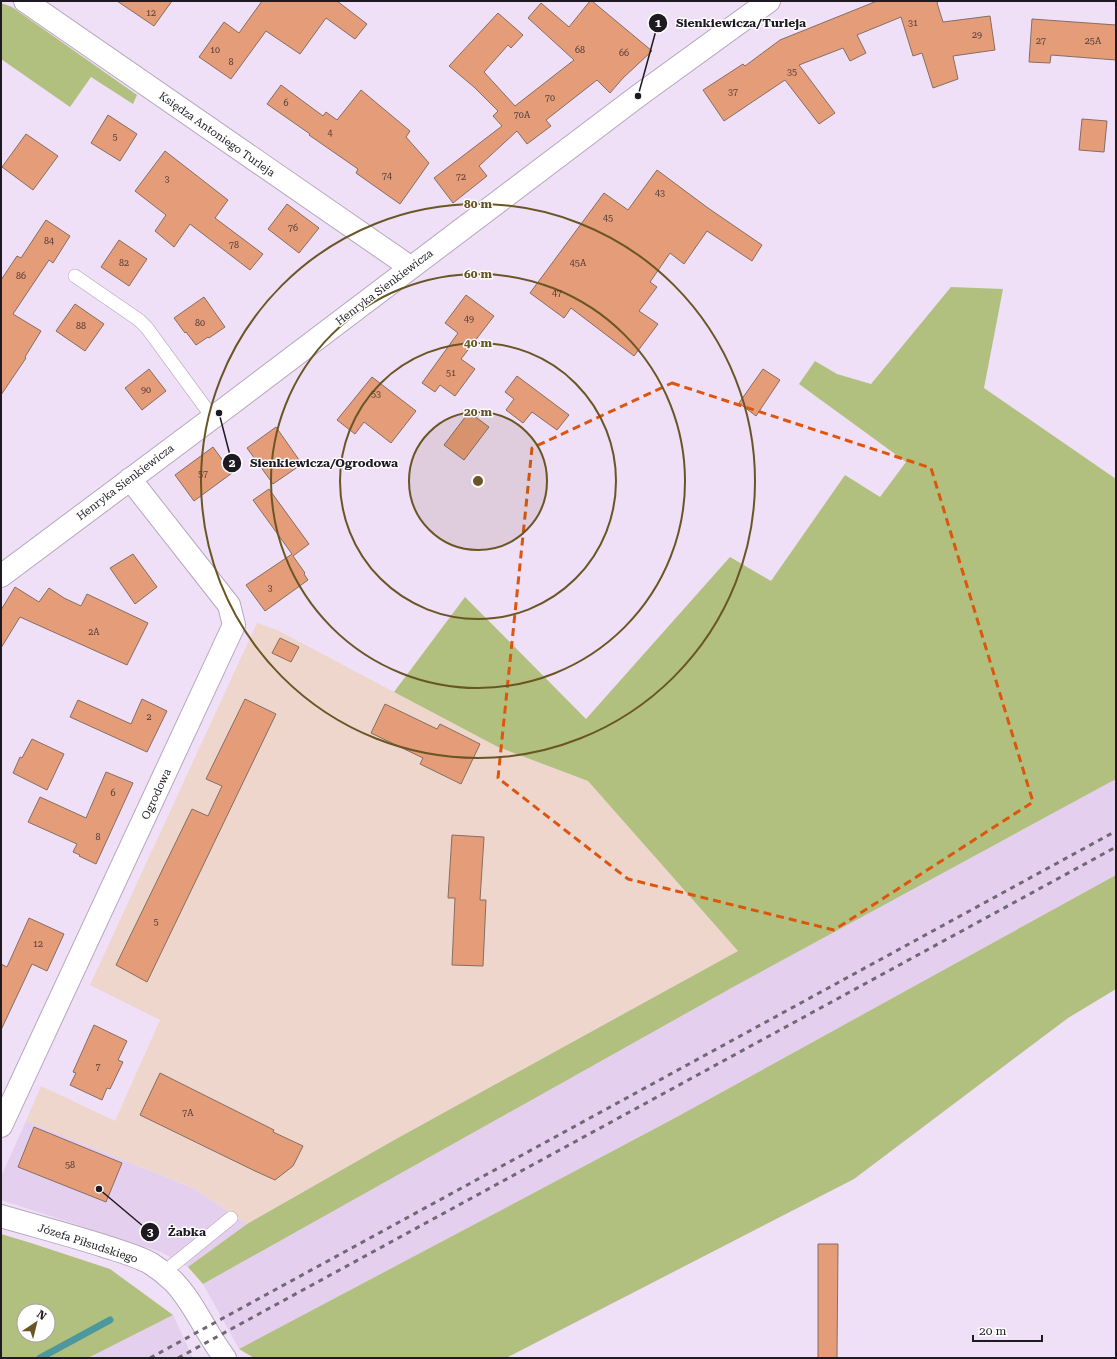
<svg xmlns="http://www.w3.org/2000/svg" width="1117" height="1359" font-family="'Roboto Serif',serif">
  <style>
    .built { fill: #e4d0ee }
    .industrial { fill: #eed6cd }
    .green { fill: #b1c07e; fill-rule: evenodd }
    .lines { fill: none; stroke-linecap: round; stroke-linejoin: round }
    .stream { stroke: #4d989c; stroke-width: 7 }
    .building { fill: #e59d79; stroke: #866d61 }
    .service-casing { stroke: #b6a7bd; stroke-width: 14 }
    .minor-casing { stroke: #b6a7bd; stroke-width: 24 }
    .tertiary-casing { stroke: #b6a7bd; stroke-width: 24 }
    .service { stroke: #fff; stroke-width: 13 }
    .minor { stroke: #fff; stroke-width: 22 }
    .tertiary { stroke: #fff; stroke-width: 22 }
    .rail { stroke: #716876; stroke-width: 3; stroke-dasharray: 5 5; stroke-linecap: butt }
    .marked { fill: none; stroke: #de560d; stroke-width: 3; stroke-dasharray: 8 5; stroke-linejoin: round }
    .ring { fill: none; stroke: #6a5625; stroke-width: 2 }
    .labels { text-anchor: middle; stroke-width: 3; stroke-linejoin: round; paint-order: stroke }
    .number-label { font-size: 9px; fill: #503b38 }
    .street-label { font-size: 11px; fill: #1f1a22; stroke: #fff }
    .centre { fill: #6a5625; stroke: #fff; stroke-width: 2 }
    .ring-label { font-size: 12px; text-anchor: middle; font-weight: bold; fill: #6a5625; stroke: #fff; stroke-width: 3; stroke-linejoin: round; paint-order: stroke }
    .leader { fill: none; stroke: #1f1a22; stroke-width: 1.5 }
    .callout-dot { fill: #1f1a22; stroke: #fff; stroke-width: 1.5 }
    .mark-label { font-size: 12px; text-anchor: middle; font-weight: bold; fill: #fff }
    .callout-label { font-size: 12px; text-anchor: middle; font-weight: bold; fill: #1f1a22; stroke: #fff; stroke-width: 3; stroke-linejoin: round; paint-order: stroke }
  </style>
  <rect width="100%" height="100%" fill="#efdff7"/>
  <path class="built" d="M 1116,779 L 1116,875 L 673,1119 L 239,1349 L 203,1284 L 735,986 Z
    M 26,1121 L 193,1188 L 247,1224 L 188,1267 L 161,1252 L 1,1200 L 1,1177 Z
    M 173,1315 L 193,1358 L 88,1358 Z"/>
  <path class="industrial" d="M 257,623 L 277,630 L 498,747 L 588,781 L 738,951 L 396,1139 L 247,1224 L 193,1188 L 26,1121 L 41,1086 L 115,1121 L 160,1020 L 90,985 Z"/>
  <path class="green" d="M 1,3 L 12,7 L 137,95 L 133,104 L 91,77 L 70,107 L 1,59 Z
    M 951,287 L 1003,289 L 984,388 L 1116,479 L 1116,779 L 735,986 L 203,1284 L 188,1267 L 247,1224 L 396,1139 L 738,951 L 588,781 L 498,747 L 394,692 L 465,597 L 586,719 L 730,557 L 771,581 L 845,475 L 880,497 L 906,462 L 799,384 L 815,361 L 837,374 L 871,384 Z
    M 1116,875 L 1116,989 L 1068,1018 L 854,1179 L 506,1358 L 254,1358 L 239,1349 L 673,1119 Z
    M 1,1234 L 31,1243 L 110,1269 L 173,1315 L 88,1358 L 1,1358 ZM 24,1311 L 48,1311 L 48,1335 L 24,1335 Z"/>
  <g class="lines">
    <path class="stream" d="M 40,1358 L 110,1320"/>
  </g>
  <path class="building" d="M 117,1 L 172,1 L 154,26 Z
    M 262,1 L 337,1 L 367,24 L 355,39 L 326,18 L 300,54 L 266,31 L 231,79 L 199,57 L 224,22 L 239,33 Z
    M 590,1 L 592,1 L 652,51 L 623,78 L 610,93 L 597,80 L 546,120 L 551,126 L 527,144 L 517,131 L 479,166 L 487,176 L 453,203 L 434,178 L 502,126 L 493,116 L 498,111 L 474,87 L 449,66 L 498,13 L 523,35 L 511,48 L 508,45 L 484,72 L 515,106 L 574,60 L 528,18 L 541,3 L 569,27 Z
    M 877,1 L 939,1 L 937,3 L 943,22 L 990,16 L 995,50 L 953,56 L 958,79 L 933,88 L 922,53 L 913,56 L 901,17 L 857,35 L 866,53 L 850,61 L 843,48 L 799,65 L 835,113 L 819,124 L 785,80 L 724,121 L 703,90 L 743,64 L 745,66 L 780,40 Z
    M 1032,19 L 1116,25 L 1116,60 L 1051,55 L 1050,63 L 1029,62 Z
    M 281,85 L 323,116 L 326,112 L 337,120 L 361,90 L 410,131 L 406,137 L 429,163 L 400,204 L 356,173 L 358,169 L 309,135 L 310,134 L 267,104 Z
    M 108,115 L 137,134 L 120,161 L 91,143 Z
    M 1082,119 L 1107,121 L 1104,152 L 1079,150 Z
    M 26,134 L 58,156 L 33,190 L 2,167 Z
    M 165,151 L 228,200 L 215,218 L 263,254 L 250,270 L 190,224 L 174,247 L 155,231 L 166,215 L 135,191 Z
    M 657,170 L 708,208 L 762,245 L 752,261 L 707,231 L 684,264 L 670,253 L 650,282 L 657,287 L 639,311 L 658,324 L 634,356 L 571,308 L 564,318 L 530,293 L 604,193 L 628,210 Z
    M 287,204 L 319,228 L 299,253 L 268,229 Z
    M 46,220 L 70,236 L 53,263 L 49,260 L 13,314 L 41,331 L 25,357 L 26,358 L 1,395 L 1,280 L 17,256 L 21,258 Z
    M 119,240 L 147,259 L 129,286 L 101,267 Z
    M 466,295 L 494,316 L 461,359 L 475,369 L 455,396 L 440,385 L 435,392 L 422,383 L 458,333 L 445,323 Z
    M 204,297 L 225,327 L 209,338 L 208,337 L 196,345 L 186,332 L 185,333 L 174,318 Z
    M 75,304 L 104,324 L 85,351 L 56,331 Z
    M 149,369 L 166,391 L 142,410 L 125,388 Z
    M 763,369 L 780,380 L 756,416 L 739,403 Z
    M 517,376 L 569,415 L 557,430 L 532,412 L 523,423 L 506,410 L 514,399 L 505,392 Z
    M 372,377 L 416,411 L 391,443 L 364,422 L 355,434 L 337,420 Z
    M 469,412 L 489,427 L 464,460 L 444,445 Z
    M 276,427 L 302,464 L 273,484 L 247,448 Z
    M 213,447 L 232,473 L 194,501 L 175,475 Z
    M 269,489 L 309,544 L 293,556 L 305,573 L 304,574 L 308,580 L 265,611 L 246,585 L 292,554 L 253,500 Z
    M 133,554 L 157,587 L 135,604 L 110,568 Z
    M 15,587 L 39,602 L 49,588 L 64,598 L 81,606 L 87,594 L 148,623 L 127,665 L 20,617 L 1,648 L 1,610 Z
    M 280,638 L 299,647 L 291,662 L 272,653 Z
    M 142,699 L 167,711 L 147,752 L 70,717 L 78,700 L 131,724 Z
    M 245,699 L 276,714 L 147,982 L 116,965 L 192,809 L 208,816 L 222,786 L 206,779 Z
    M 385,704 L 437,729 L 440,724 L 480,744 L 461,784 L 420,764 L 423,758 L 371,733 Z
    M 32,739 L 64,754 L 47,790 L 13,773 L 20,757 L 22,758 Z
    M 106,772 L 133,783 L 96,864 L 79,856 L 80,855 L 73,852 L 77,844 L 28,822 L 40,797 L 86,818 Z
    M 452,835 L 484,837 L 480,900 L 486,900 L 483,966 L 452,965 L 455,898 L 448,898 Z
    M 29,918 L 64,934 L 47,971 L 32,964 L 1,1030 L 1,964 L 7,967 Z
    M 94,1025 L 127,1041 L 118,1060 L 123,1062 L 110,1089 L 107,1088 L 102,1100 L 70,1085 L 76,1073 L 73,1072 Z
    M 160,1073 L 274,1130 L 273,1132 L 303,1146 L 293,1166 L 275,1180 L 255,1171 L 140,1115 Z
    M 34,1127 L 122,1163 L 106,1202 L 18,1167 Z
    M 818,1244 L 838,1244 L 837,1358 L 818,1358 Z"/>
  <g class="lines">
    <defs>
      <path id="service" d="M 75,276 L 139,320 L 147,328 L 213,418
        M 163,1273 L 231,1218"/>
      <path id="minor" d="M 25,1 L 410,267
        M 1,576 L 219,413 L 638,96 L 769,1
        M 1,1126 L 234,625 L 229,605 L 130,479"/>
      <path id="tertiary" d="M 1,1216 C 35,1226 70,1235 104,1246 C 119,1251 135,1255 150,1263 C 158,1268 167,1275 174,1282 C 195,1304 206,1334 225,1358"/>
    </defs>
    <use href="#service" class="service-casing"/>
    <use href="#minor" class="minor-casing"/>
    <use href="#tertiary" class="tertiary-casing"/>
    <use href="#service" class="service"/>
    <use href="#minor" class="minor"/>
    <use href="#tertiary" class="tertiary"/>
    <path class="rail" d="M 150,1358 L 1116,831
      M 178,1358 L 1116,847"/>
  </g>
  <path class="marked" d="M 672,383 L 931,468 L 1033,802 L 834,930 L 628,879 L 498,778 L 532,448 Z"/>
  <circle cx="478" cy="481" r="69" fill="#6a5625" fill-opacity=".12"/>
  <g class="ring">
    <circle cx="478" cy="481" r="69"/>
    <circle cx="478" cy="481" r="138"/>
    <circle cx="478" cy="481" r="207"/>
    <circle cx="478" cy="481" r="277"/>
  </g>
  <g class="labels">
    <g class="number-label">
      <text x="151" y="16">12</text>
      <text x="913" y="26">31</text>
      <text x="977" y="38">29</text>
      <text x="1041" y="44">27</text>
      <text x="1093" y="44">25A</text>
      <text x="215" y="53">10</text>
      <text x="580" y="53">68</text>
      <text x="624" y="56">66</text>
      <text x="231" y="65">8</text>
      <text x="792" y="75">35</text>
      <text x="733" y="95">37</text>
      <text x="550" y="101">70</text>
      <text x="286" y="106">6</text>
      <text x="522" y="118">70A</text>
      <text x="330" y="136">4</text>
      <text x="115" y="140">5</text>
      <text x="387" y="179">74</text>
      <text x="461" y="180">72</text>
      <text x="167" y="182">3</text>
      <text x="660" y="196">43</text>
      <text x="608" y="221">45</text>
      <text x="293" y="231">76</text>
      <text x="49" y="244">84</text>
      <text x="234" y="248">78</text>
      <text x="124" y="266">82</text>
      <text x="578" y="266">45A</text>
      <text x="21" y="279">86</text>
      <text x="557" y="296">47</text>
      <text x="469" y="322">49</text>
      <text x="200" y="326">80</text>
      <text x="81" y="329">88</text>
      <text x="451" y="376">51</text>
      <text x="146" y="393">90</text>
      <text x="376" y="397">53</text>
      <text x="203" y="477">57</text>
      <text x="270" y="591">3</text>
      <text x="94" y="635">2A</text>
      <text x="149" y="720">2</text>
      <text x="113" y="796">6</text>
      <text x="98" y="840">8</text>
      <text x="156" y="925">5</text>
      <text x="38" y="947">12</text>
      <text x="98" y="1070">7</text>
      <text x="188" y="1116">7A</text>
      <text x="70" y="1168">58</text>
    </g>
    <g class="street-label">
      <text transform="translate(217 134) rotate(35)" y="4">Księdza Antoniego Turleja</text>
      <text transform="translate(384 287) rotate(-37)" y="4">Henryka Sienkiewicza</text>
      <text transform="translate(125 482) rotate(-37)" y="4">Henryka Sienkiewicza</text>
      <text transform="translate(156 794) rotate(-65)" y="4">Ogrodowa</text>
      <text transform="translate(88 1243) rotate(18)" y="4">Józefa Piłsudskiego</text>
    </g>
  </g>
  <circle cx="478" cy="481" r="6" class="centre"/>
  <g class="ring-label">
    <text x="478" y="208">80 m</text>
    <text x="478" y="278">60 m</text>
    <text x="478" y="347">40 m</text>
    <text x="478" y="416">20 m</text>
  </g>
  <path class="leader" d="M638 96L658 23M219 413L232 463M99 1189L150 1232"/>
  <g class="callout-dot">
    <circle cx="638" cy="96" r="4"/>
    <circle cx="219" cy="413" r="4"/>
    <circle cx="99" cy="1189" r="4"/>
    <circle cx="658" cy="23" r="10"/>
    <circle cx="232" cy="463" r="10"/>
    <circle cx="150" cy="1232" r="10"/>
  </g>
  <g class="mark-label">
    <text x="658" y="27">1</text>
    <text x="232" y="467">2</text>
    <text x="150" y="1236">3</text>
  </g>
  <g class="callout-label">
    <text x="741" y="27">Sienkiewicza/Turleja</text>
    <text x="324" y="467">Sienkiewicza/Ogrodowa</text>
    <text x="187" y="1236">Żabka</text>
  </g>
  <rect width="1117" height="1359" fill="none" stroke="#1f1a22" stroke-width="4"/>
  <g transform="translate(36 1323) rotate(35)"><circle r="19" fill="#ffffff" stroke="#a5a3a7"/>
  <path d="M0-3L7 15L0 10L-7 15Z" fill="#6a5625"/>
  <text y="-6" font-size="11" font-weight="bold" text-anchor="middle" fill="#1f1a22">N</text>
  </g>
  <path d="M973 1335v6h69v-6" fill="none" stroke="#1f1a22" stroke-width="2"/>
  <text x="979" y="1335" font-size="12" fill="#1f1a22" stroke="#ffffff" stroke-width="3" paint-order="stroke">20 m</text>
</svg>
